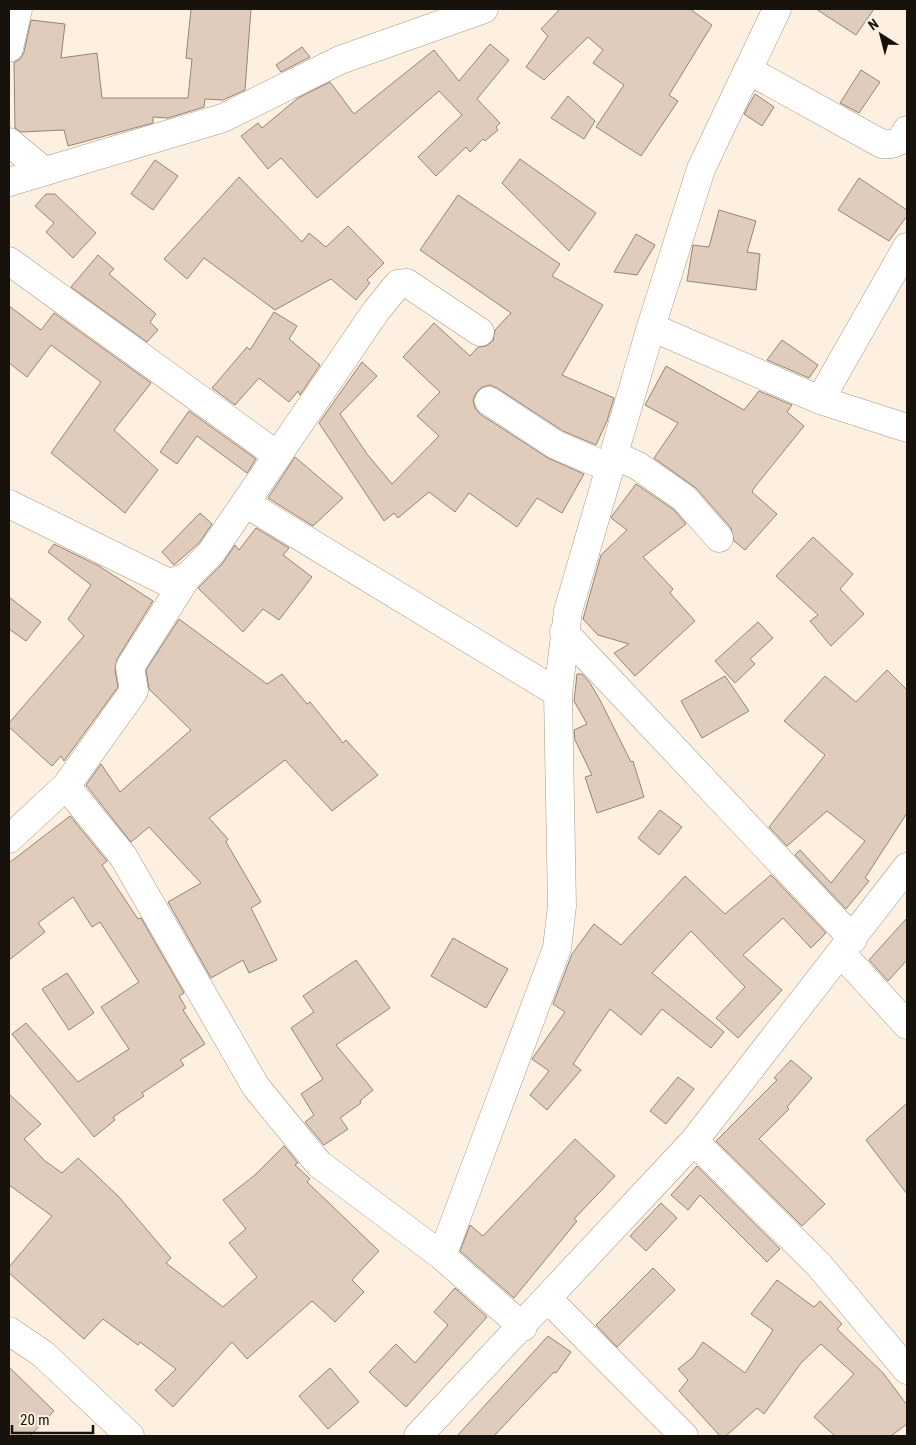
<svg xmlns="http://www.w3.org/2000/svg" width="916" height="1445" font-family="'Roboto Condensed',sans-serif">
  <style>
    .building { fill: #dfccbc; stroke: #968575 }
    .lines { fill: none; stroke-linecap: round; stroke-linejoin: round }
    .minor-casing { stroke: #a79987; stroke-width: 29 }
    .minor { stroke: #fff; stroke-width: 28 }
  </style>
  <rect width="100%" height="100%" fill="#fdf0e0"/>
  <path class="building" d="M 191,9 L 251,9 L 245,90 L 223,100 L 205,99 L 204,107 L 168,118 L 153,117 L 153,123 L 68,146 L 64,130 L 21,132 L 15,128 L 14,63 L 21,58 L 24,52 L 31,20 L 65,24 L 61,58 L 97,53 L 102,98 L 188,98 L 192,59 L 186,58 Z
    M 560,9 L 690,9 L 712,25 L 669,95 L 678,101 L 641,156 L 596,127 L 624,85 L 593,63 L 603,50 L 588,37 L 544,80 L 526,67 L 548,36 L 541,29 Z
    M 816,9 L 874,9 L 856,35 Z
    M 490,44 L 509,60 L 477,99 L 500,123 L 496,127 L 498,130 L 485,141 L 483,139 L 470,152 L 466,147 L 436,176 L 418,157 L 462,115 L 439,91 L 317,198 L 281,158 L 268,169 L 241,136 L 258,123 L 262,128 L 298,98 L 330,82 L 354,114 L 434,50 L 459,81 Z
    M 302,47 L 310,57 L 281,72 L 276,65 Z
    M 861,70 L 880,82 L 859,113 L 840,103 Z
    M 755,94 L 774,107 L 762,126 L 744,114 Z
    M 568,96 L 595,121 L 584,139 L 551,118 Z
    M 520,159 L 596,213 L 569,251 L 502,183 Z
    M 155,160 L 178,176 L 153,210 L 131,194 Z
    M 239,177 L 302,242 L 309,233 L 326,247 L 348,226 L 384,263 L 367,280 L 370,283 L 356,300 L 331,279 L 275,310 L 204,258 L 187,279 L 164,259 Z
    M 859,178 L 907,210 L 907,216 L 889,241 L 838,210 Z
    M 46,194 L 55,194 L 96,233 L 73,258 L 46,232 L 54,223 L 35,206 Z
    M 458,195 L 560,264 L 552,276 L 603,305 L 562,375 L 614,398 L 607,421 L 596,445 L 563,431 L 497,388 L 490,385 L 482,387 L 476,393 L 473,400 L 475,408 L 480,414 L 548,458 L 584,474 L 562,513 L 537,498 L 517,527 L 469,493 L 455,512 L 429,492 L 398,518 L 394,513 L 384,521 L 319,423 L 362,362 L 377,376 L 340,414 L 367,454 L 392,484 L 439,436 L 417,416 L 440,392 L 403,357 L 434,323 L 470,356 L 478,347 L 486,346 L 493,341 L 495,330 L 511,313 L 420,250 Z
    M 719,210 L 756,221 L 747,252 L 760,254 L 756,290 L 687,281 L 693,245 L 709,247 Z
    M 636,234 L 655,245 L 637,275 L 614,272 Z
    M 98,255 L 114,269 L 109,274 L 156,314 L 150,322 L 158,330 L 147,342 L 71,287 Z
    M 9,306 L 41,330 L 54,313 L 151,383 L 114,430 L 158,470 L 125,513 L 51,453 L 101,382 L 51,345 L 27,377 L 9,363 Z
    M 274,312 L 297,326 L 289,339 L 320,365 L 300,395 L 298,391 L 289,402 L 259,378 L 235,405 L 212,388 L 247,347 L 250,350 Z
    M 782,340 L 818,365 L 809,378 L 767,360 Z
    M 666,366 L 744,410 L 759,391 L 792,405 L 787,412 L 804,426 L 754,488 L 752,492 L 777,514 L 745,550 L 734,541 L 731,528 L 696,488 L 654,458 L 678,423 L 645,405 Z
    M 189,411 L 256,459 L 247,473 L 197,436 L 177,464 L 160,452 Z
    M 295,457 L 343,498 L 313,526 L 268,498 Z
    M 636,484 L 674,510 L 686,524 L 643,557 L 673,589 L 670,593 L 695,621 L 635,676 L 614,653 L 629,644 L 598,635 L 583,619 L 601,555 L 627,530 L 611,518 L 612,516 Z
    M 200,513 L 212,524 L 199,543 L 174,565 L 162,552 Z
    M 256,528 L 289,548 L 283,555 L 312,577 L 279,620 L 263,609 L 243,632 L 198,588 L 222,564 L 235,545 L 239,550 Z
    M 813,537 L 853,574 L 840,589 L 864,614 L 831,646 L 810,621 L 818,615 L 776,576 Z
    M 54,544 L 99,566 L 153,601 L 117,659 L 115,670 L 118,687 L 64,761 L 61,756 L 52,766 L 9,727 L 9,723 L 84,636 L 68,619 L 91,585 L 48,552 Z
    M 9,597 L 41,622 L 26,641 L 9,629 Z
    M 179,619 L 267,684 L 282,674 L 307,704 L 310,702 L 343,743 L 346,740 L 378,775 L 332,811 L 285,760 L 209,818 L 228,839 L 226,842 L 261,902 L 251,908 L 277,960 L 249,973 L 243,960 L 211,978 L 168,902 L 201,883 L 149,827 L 131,842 L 86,785 L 101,764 L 120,792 L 191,730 L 149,689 L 146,670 Z
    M 758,622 L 773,638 L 750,659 L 755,664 L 735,683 L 715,661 Z
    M 887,670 L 907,690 L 907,813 L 865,878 L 869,881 L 846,909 L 795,855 L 800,850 L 831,883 L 865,841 L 827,811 L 787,846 L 769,827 L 825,755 L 784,721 L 825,676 L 856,702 Z
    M 577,674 L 582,674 L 590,683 L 600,700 L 631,762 L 633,761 L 644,797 L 597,813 L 585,777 L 592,775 L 575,740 L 574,730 L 587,724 L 574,701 Z
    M 725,676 L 749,711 L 702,738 L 681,701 Z
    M 660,810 L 682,827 L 659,855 L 638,838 Z
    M 70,816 L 107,861 L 102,865 L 138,919 L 141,918 L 184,993 L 179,996 L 186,1008 L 183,1010 L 205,1044 L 180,1060 L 184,1065 L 142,1093 L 144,1096 L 113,1117 L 115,1120 L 94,1137 L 12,1034 L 26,1023 L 78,1082 L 129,1049 L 101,1007 L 139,982 L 100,922 L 92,927 L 73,897 L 38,923 L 45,932 L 9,960 L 9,863 Z
    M 771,875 L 826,933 L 811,948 L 783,918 L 743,955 L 782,990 L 738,1038 L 716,1018 L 745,987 L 691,931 L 652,973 L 724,1032 L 711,1048 L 662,1009 L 641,1035 L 610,1009 L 573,1064 L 581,1070 L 547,1110 L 530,1095 L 549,1071 L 532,1059 L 565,1012 L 553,1004 L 572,954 L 594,924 L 621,945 L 685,876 L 725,914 Z
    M 907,918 L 907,960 L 888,981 L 869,960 Z
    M 453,938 L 508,969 L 486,1008 L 431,976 Z
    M 356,960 L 390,1008 L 336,1045 L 373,1090 L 360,1101 L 361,1103 L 340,1118 L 348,1129 L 324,1145 L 305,1122 L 314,1115 L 301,1094 L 323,1079 L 291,1028 L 314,1012 L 303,996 Z
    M 67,973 L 94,1013 L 69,1030 L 42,989 Z
    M 791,1060 L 812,1078 L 787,1107 L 789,1109 L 759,1139 L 825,1204 L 802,1226 L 716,1141 L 777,1080 L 774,1078 Z
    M 678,1077 L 694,1089 L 666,1124 L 650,1111 Z
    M 9,1094 L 41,1124 L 24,1139 L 45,1161 L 62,1173 L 78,1158 L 118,1196 L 171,1258 L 166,1263 L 223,1307 L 257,1277 L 229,1243 L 246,1229 L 223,1200 L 255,1175 L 284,1146 L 298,1163 L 295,1165 L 310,1179 L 307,1182 L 379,1251 L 352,1280 L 364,1292 L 335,1322 L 312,1301 L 247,1359 L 232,1342 L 173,1407 L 155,1390 L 176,1369 L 140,1342 L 138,1345 L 103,1319 L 84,1339 L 9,1273 L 9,1267 L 52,1216 L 9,1185 Z
    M 907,1103 L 907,1194 L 866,1140 Z
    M 575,1139 L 615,1176 L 574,1219 L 577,1221 L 514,1298 L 460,1251 L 470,1225 L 483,1236 Z
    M 697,1166 L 780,1249 L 767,1262 L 700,1195 L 688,1210 L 671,1195 Z
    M 661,1203 L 677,1218 L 646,1251 L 630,1236 Z
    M 653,1268 L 675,1290 L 617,1347 L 596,1325 Z
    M 777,1280 L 814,1307 L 820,1301 L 842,1324 L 837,1329 L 883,1373 L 907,1405 L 907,1424 L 891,1436 L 835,1436 L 814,1417 L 854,1374 L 821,1344 L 801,1363 L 764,1414 L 757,1408 L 726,1436 L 720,1436 L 679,1391 L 688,1380 L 678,1369 L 693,1357 L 703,1342 L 745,1373 L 773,1330 L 751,1314 Z
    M 455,1288 L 487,1317 L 406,1407 L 369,1372 L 396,1344 L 415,1363 L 448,1325 L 434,1312 Z
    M 548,1336 L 571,1352 L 556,1373 L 554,1372 L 494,1436 L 457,1436 Z
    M 9,1367 L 54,1411 L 30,1436 L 9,1436 Z
    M 330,1368 L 359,1402 L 328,1429 L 299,1396 Z"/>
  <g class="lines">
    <defs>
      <path id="minor" d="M 9,48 L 18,9
        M 748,70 L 882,144 C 896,145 900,142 907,130
        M 9,142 L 44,171
        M 9,182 L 223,118 L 340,60 L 484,9
        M 9,261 L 277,455
        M 651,327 L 820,400 L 907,428
        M 820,400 L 907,247
        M 489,401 L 556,445 L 610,468
        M 614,455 L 638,466 L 684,498 L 719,538
        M 245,503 L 558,693
        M 9,504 L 169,583 L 187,577 L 211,553 L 376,311 L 398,284 L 407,283 L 480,332
        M 564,632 L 853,939
        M 66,786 L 134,691 L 130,667 L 187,577
        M 9,839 L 66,786 L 123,856 L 256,1087 L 319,1164 L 442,1256 L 523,1327
        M 841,953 L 907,1025
        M 694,1141 L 819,1265 L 907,1370
        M 442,1256 L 557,948 L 562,906 L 558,693 L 568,611 L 651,327 L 701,169 L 777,9
        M 548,1299 L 684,1436
        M 9,1331 L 43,1354 L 130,1436
        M 418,1436 L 694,1141 L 907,867"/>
    </defs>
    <use href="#minor" class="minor-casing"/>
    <use href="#minor" class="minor"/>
  </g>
  <rect width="916" height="1445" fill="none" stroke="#17120b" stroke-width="20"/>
  <g transform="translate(881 35) rotate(324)" stroke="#fdf0e0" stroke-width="4" paint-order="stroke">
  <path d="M0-4L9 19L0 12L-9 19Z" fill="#17120b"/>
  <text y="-8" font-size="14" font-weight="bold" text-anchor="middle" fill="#17120b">N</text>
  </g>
  <path d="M12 1425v8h81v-8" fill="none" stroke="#17120b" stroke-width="2.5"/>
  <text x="20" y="1425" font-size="15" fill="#17120b" stroke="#fdf0e0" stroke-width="4" paint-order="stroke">20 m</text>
</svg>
